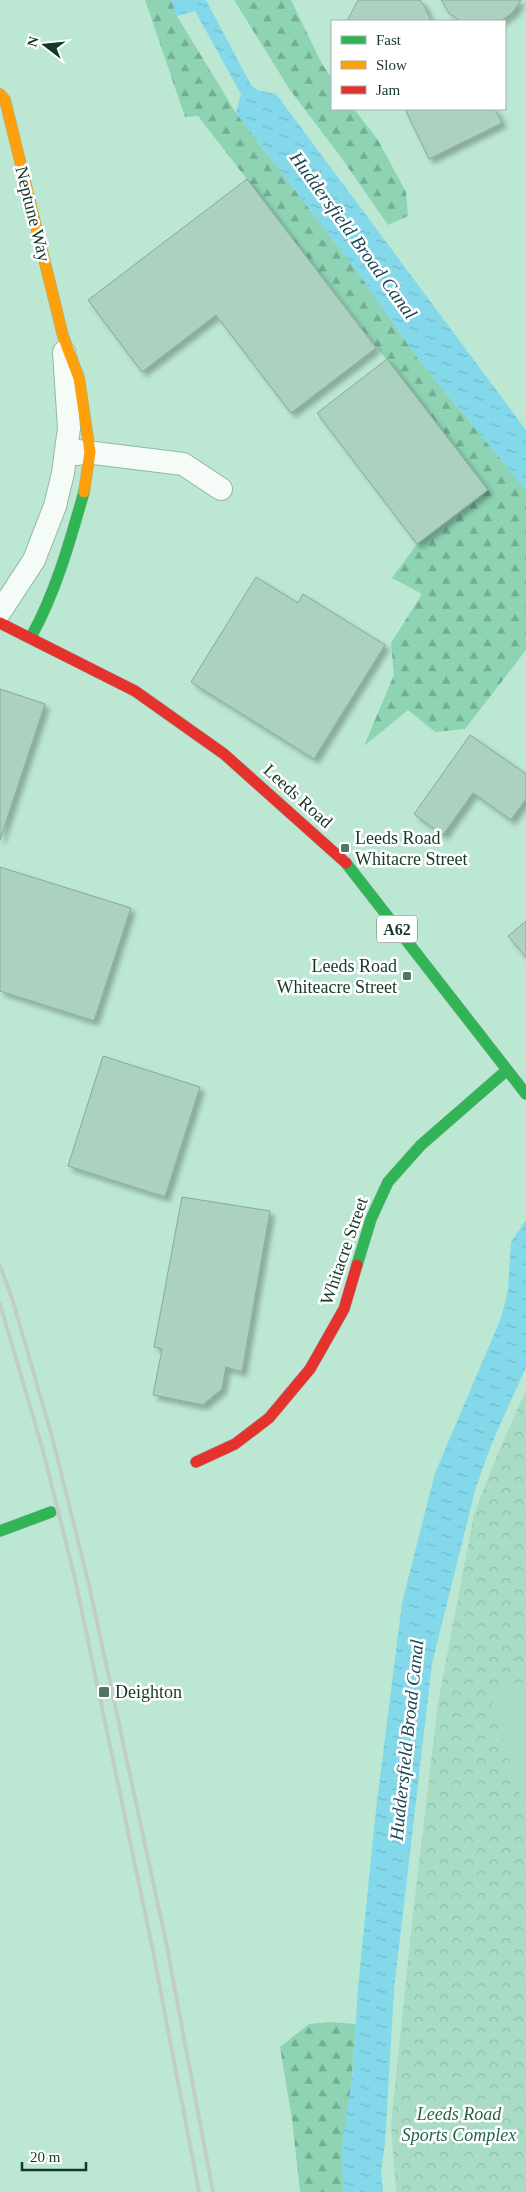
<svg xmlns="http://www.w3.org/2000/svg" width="526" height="2192" font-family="Georgia,serif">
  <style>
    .forest { fill: url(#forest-firs) }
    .park { fill: url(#park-crowns) }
    .garden { fill: #a9dcc4 }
    .water { fill: url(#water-ripples) }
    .building { fill: #add1c0; stroke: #86aa99; filter: url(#shadow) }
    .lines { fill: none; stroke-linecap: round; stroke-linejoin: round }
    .street-casing { stroke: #93b6a6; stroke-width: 24 }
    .fast-casing { stroke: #93b6a6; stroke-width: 12 }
    .slow-casing { stroke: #93b6a6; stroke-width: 12 }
    .jam-casing { stroke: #93b6a6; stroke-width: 12 }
    .street { stroke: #f5fcf8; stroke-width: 22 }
    .fast { stroke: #30b455; stroke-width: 11 }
    .slow { stroke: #ff9f0a; stroke-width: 11 }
    .jam { stroke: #e5322d; stroke-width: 11 }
    .rail { stroke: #c1cec8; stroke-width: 4 }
    .poi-dot { fill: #4f7664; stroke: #fff; stroke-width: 2 }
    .labels { text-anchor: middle; stroke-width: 5; stroke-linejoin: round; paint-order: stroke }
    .shield { fill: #fff; stroke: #5b7469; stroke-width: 1 }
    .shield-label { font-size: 16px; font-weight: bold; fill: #153829 }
    .street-label { font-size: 18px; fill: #153829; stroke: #fff }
    .poi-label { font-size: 18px; fill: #153829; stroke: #fff; text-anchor: start }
    .park-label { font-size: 18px; font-style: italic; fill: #206449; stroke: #fff }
    .water-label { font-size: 19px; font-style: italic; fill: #1b4856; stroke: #fff }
  </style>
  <defs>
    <pattern id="forest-firs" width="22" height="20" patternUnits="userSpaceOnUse" patternTransform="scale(1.25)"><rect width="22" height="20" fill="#8ed4b4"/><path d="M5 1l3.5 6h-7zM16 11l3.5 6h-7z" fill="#73ad92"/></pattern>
    <pattern id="park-crowns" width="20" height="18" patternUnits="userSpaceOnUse" patternTransform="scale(1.25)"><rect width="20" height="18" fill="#a9dcc4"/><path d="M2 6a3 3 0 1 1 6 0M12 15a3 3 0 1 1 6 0" fill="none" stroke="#91bea8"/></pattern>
    <pattern id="water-ripples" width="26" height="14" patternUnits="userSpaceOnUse" patternTransform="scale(1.25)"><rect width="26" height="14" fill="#83d8ea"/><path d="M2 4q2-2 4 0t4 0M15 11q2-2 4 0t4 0" fill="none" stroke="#70bac9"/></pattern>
    <filter id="shadow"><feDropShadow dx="4.5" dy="4.5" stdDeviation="2.5" flood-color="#0004"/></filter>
  </defs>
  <rect width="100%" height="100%" fill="#bce8d3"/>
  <path class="forest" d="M 145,0 L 171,0 L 177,16 L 236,113 L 359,274 L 419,360 L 526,490 L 526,650 L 465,729 L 435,732 L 408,710 L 364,746 L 394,675 L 391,643 L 422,594 L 392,578 L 417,544 L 487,490 L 198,116 L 185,117 Z
    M 234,0 L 291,0 L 322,64 L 332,78 L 332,109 L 354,109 L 378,140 L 406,192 L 408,216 L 388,225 L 340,156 L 290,90 Z
    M 330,2022 L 356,2024 L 343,2192 L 300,2192 L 292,2119 L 280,2047 L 309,2024 Z"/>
  <path class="park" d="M 526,1390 L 526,2192 L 396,2192 L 391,2125 L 412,1922 L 438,1703 L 474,1514 L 496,1458 Z"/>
  <path class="garden" d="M 526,1682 L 526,1814 L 489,1693 Z"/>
  <path class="water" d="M 171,0 L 206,0 L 251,85 L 257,90 L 276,94 L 526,430 L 526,490 L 419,360 L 359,274 L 236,113 L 241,94 L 195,11 L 177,16 Z
    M 526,1220 L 526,1367 L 492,1443 L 476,1487 L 432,1664 L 394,1990 L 385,2144 L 381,2172 L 383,2192 L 343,2192 L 342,2147 L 353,2070 L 358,1987 L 376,1809 L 402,1603 L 435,1473 L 501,1318 L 508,1290 L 511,1242 Z"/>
  <path class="building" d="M 358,0 L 420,0 L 425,7 L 431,21 L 347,21 Z
    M 441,0 L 521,0 L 513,12 L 501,21 L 460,21 L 449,13 Z
    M 405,109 L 495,109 L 502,123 L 429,159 Z
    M 247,179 L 376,348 L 291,413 L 216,315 L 142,372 L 88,300 Z
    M 387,359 L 488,490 L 417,544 L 317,413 Z
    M 256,577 L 298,603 L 303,594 L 385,645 L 314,759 L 191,682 Z
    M 0,689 L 45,704 L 0,840 Z
    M 470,735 L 526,774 L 526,799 L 511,820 L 473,793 L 443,835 L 414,814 Z
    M 0,867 L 131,908 L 94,1021 L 0,991 Z
    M 526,921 L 526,957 L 508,936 Z
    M 103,1056 L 200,1087 L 165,1197 L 68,1166 Z
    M 182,1197 L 270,1211 L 242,1372 L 226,1367 L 222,1389 L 203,1405 L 153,1395 L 162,1349 L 154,1347 Z"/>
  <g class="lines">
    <defs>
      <path id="street" d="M 78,454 L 78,451 L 183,464 L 221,489
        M 0,612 L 34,560 L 55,506 L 63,473 L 69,428 L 64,352"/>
      <path id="fast" d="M 31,637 C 56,592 70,541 84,492
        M 346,863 L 526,1094
        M 357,1265 L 371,1219 L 388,1182 L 421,1145 L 507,1070
        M 0,1531 L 51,1512"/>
      <path id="slow" d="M 0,94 L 5,100 L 63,336 L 79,378 L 90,452 L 84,492"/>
      <path id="jam" d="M 0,623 L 135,691 L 224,754 L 346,863
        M 196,1462 L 235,1444 L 269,1418 L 310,1369 L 344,1309 L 357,1265"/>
    </defs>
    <use href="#street" class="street-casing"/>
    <use href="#fast" class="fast-casing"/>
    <use href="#slow" class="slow-casing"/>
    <use href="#jam" class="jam-casing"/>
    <use href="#street" class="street"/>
    <use href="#fast" class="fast"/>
    <use href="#slow" class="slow"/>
    <use href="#jam" class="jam"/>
    <path class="rail" d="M 0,1266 L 12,1298 L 54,1444 L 89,1585 L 165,1937 L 213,2192
      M 0,1304 L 42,1447 L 75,1579 L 152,1946 L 199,2192"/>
  </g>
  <g class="poi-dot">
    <rect x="340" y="843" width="10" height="10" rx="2.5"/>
    <rect x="402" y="971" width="10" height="10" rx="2.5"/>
    <rect x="98" y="1686" width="12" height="12" rx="2.5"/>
  </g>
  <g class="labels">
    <rect class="shield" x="377" y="915.5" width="40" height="27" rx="4"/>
    <g class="shield-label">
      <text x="397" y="935">A62</text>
    </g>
    <g class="street-label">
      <text transform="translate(33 214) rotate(76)" y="6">Neptune Way</text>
      <text transform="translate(298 796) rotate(42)" y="6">Leeds Road</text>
      <text transform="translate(344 1251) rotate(-71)" y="6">Whitacre Street</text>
    </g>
    <g class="poi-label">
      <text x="355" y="844">Leeds Road<tspan x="355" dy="21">Whitacre Street</tspan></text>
      <text x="397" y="972" text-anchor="end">Leeds Road<tspan x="397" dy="21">Whiteacre Street</tspan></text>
      <text x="115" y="1698">Deighton</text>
    </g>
    <g class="park-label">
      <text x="459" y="2120">Leeds Road<tspan x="459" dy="21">Sports Complex</tspan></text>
    </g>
    <g class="water-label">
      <text transform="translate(354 235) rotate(54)" y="7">Huddersfield Broad Canal</text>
      <text transform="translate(406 1740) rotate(-84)" y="7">Huddersfield Broad Canal</text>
    </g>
  </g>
  <rect x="331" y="20" width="175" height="90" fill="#ffffff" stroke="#a1afa9"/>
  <rect x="341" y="36" width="25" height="8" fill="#30b455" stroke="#a1afa9"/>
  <text x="376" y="45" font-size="15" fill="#153829">Fast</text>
  <rect x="341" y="61" width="25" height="8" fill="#ff9f0a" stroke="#a1afa9"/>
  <text x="376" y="70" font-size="15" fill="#153829">Slow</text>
  <rect x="341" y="86" width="25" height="8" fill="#e5322d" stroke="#a1afa9"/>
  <text x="376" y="95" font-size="15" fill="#153829">Jam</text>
  <g transform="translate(45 45) rotate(286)" stroke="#ffffff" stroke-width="4" paint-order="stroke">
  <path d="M0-4L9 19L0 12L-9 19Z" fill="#153829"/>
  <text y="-8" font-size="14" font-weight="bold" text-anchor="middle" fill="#153829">N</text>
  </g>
  <path d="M22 2162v8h64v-8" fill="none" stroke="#153829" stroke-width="2.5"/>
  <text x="30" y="2162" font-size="15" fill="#153829" stroke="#ffffff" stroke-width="4" paint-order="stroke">20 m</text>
</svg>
